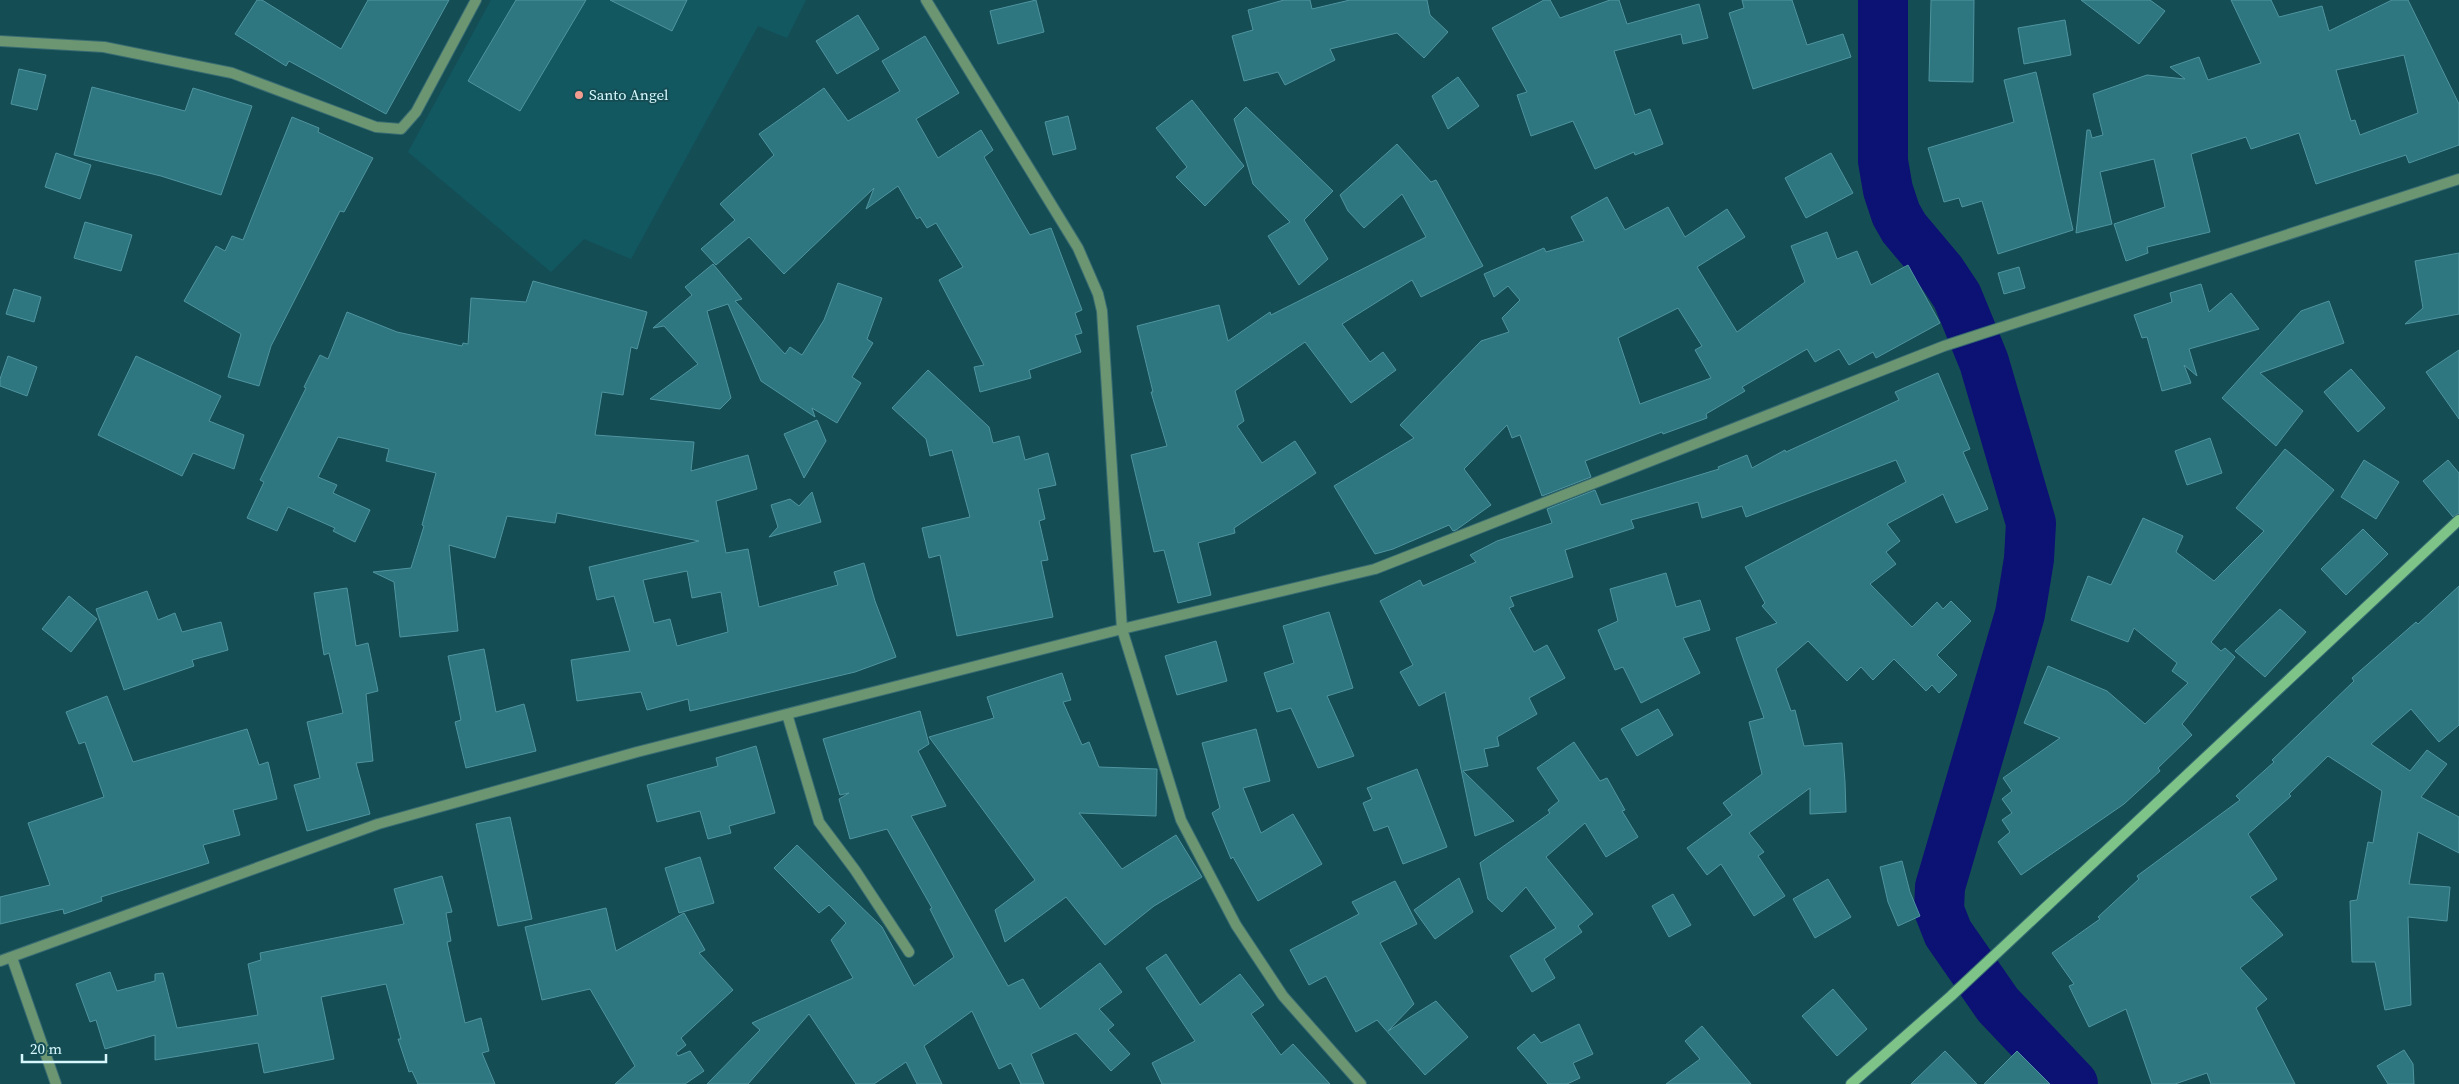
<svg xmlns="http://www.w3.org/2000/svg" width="2459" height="1084" font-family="'Source Serif 4',serif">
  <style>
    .built { fill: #125861 }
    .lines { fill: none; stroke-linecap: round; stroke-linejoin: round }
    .river { stroke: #0c1174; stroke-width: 50 }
    .building { fill: #2e7680; stroke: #4f959f; fill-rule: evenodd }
    .street-casing { stroke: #386c73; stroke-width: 12 }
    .secondary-casing { stroke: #386c73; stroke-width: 12 }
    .street { stroke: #6c9671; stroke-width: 10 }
    .secondary { stroke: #7ec388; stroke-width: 10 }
    .poi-dot { fill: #f59c91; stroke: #154d55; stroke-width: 2 }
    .labels { text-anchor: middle; stroke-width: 4; stroke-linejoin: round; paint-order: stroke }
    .poi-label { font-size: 15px; fill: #d6f8fd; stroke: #154d55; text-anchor: start }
  </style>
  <rect width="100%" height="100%" fill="#154d55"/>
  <path class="built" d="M 491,0 L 806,0 L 787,38 L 758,26 L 631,259 L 584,239 L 551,272 L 408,152 Z"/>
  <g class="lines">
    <path class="river" d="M 1883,0 L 1883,161 L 1888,190 L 1896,214 L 1904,228 L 1941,272 L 1957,296 L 1984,362 L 2031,523 L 2029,559 L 2020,614 L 1940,887 L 1939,910 L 1948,933 L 1998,1005 L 2073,1084"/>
  </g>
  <path class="building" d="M 257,0 L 262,0 L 341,49 L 368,0 L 449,0 L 386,114 L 289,61 L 286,66 L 235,34 Z
    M 516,0 L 586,0 L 520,111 L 468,81 Z
    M 610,0 L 687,0 L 672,31 Z
    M 1036,0 L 1044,32 L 998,44 L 990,11 Z
    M 1284,0 L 1310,0 L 1312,9 L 1350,0 L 1427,0 L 1430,15 L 1448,32 L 1424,58 L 1397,33 L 1330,49 L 1335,60 L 1285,85 L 1278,72 L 1244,81 L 1232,36 L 1253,30 L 1248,10 Z
    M 1544,0 L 1550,0 L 1560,18 L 1610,0 L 1619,0 L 1627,24 L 1699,4 L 1708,38 L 1683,44 L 1681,34 L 1614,51 L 1635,115 L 1650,109 L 1663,144 L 1635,155 L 1634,152 L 1595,169 L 1573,121 L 1531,136 L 1517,95 L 1527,92 L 1492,28 Z
    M 1742,0 L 1792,0 L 1807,45 L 1843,34 L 1851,57 L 1753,89 L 1729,13 L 1744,8 Z
    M 1931,0 L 1974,0 L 1973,82 L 1929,81 Z
    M 2081,0 L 2150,0 L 2165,11 L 2139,44 Z
    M 2231,0 L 2271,0 L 2279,17 L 2322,6 L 2329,31 L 2392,0 L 2408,0 L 2459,104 L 2459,145 L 2409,163 L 2406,155 L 2316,184 L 2299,133 L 2251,149 L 2246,137 L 2191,154 L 2210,232 L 2147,247 L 2148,253 L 2126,261 L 2114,224 L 2165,207 L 2154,159 L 2100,172 L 2112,224 L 2076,233 L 2087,130 L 2090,130 L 2092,138 L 2103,135 L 2093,94 L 2147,75 L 2185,79 L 2170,67 L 2199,57 L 2208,80 L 2261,63 ZM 2404,55 L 2418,113 L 2360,135 L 2355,120 L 2351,121 L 2336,70 Z
    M 858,15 L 879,49 L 837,74 L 816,41 Z
    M 2065,20 L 2071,55 L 2024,64 L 2018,28 Z
    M 925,36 L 959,93 L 916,119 L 938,158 L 981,130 L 993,150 L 984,157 L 1030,235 L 1051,228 L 1082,310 L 1075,313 L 1082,333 L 1075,335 L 1081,352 L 1029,370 L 1031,378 L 980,392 L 974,367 L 984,365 L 939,280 L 963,267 L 936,223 L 927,228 L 920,217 L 917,219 L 898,186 L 866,209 L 874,188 L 784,274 L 749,237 L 716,265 L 701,249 L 735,220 L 720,204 L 774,155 L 759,134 L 824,88 L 848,121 L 900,91 L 882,61 Z
    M 19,69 L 46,75 L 37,110 L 11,104 Z
    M 2036,72 L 2073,230 L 1998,254 L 1982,201 L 1962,207 L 1959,198 L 1944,202 L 1928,148 L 2014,122 L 2004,80 Z
    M 1458,77 L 1479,106 L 1448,129 L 1432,96 Z
    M 92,87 L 185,111 L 193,88 L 252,106 L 221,195 L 161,176 L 74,155 Z
    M 1192,100 L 1244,166 L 1205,206 L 1176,177 L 1187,167 L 1156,128 Z
    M 1246,107 L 1333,191 L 1304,220 L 1328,259 L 1299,285 L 1268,236 L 1290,222 L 1253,184 L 1234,119 Z
    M 1068,116 L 1076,149 L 1053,155 L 1045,122 Z
    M 292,117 L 319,128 L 318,132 L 373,158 L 344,212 L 340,211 L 271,346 L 259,386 L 228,377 L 241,334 L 184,301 L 216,246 L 225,251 L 232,236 L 243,240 Z
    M 1397,144 L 1431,182 L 1436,180 L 1483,266 L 1421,297 L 1412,280 L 1342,324 L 1370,362 L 1383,352 L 1396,370 L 1351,403 L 1305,342 L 1235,391 L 1244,421 L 1237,426 L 1262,463 L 1295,441 L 1316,473 L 1234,528 L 1235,533 L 1198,543 L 1211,595 L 1178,603 L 1164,550 L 1154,552 L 1131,455 L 1167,446 L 1151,392 L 1153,392 L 1137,326 L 1219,305 L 1228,341 L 1270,312 L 1271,315 L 1426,237 L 1402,194 L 1364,228 L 1348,211 L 1340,195 Z
    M 56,153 L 91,165 L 80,199 L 45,187 Z
    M 1831,153 L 1853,193 L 1806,218 L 1785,178 Z
    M 1607,197 L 1625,230 L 1668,207 L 1685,237 L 1727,209 L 1745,237 L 1697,267 L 1737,332 L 1805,282 L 1791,246 L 1827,232 L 1837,259 L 1857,251 L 1871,285 L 1908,265 L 1940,323 L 1876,358 L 1873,352 L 1849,365 L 1839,349 L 1815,362 L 1807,349 L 1742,387 L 1745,391 L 1706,414 L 1707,418 L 1663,434 L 1662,432 L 1585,461 L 1591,477 L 1542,496 L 1520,435 L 1512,438 L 1507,425 L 1464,469 L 1491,505 L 1456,530 L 1453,531 L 1449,525 L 1393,549 L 1375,554 L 1334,486 L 1414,438 L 1400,425 L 1481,341 L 1509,332 L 1502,318 L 1520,300 L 1508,286 L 1494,297 L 1484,274 L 1544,248 L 1546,252 L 1584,241 L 1571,217 ZM 1678,308 L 1702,346 L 1695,350 L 1711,378 L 1640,404 L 1618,338 Z
    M 85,222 L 132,235 L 121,271 L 74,258 Z
    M 2459,253 L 2459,314 L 2405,324 L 2423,308 L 2415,261 Z
    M 713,264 L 742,299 L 735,301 L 785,354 L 790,347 L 802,355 L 824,320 L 838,283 L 882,298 L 867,339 L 873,343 L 852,377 L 861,383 L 837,423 L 812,408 L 815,417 L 761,381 L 728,304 L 707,311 L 731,398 L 720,409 L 650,399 L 698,364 L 664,326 L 653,328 L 692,295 L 685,287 Z
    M 2019,267 L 2025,288 L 2004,294 L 1998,273 Z
    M 533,281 L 647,312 L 637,349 L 631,347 L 623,395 L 602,392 L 595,435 L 694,442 L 691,471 L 748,455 L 757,489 L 716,501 L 726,553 L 748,549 L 759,607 L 838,585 L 834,572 L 864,563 L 875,601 L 896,657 L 855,672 L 690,711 L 688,699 L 647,710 L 641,692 L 577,701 L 571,660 L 630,651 L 614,596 L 597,600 L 589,567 L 699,541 L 557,513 L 555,523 L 507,516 L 495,558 L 449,545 L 458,631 L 400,637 L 394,582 L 373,572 L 411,568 L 424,526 L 422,525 L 436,473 L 386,461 L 389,449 L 338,437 L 318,477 L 337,485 L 333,493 L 370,510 L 355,542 L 333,531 L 335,528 L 288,507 L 277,531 L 247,518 L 264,482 L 260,480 L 306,388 L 304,387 L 320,355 L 328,359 L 347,312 L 397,332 L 462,346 L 463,343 L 468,344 L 471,298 L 526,302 ZM 687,571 L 692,598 L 721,592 L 728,632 L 677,646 L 670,619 L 654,623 L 643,580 Z
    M 2201,284 L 2209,312 L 2231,293 L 2259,329 L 2189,349 L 2197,376 L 2184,365 L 2191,383 L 2162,391 L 2147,337 L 2142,338 L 2134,315 L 2172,302 L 2170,293 Z
    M 14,289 L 41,297 L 34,322 L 6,314 Z
    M 2329,301 L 2344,343 L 2260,373 L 2303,411 L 2276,446 L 2222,398 L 2301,311 Z
    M 2459,350 L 2459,419 L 2426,372 Z
    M 8,356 L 37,367 L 27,396 L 0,386 L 0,379 Z
    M 136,356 L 221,396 L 209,421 L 244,435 L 234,469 L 193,453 L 182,476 L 98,435 Z
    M 2351,369 L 2385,408 L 2358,432 L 2324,392 Z
    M 928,370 L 989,427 L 993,443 L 1019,436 L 1025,460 L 1048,453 L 1056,485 L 1038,489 L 1045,519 L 1039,521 L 1048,560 L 1041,561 L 1053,617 L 957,636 L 940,555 L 929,558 L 922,528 L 970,517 L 952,450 L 930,456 L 926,439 L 892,408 Z
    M 1938,373 L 1970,449 L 1963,452 L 1988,509 L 1956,523 L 1943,494 L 1887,524 L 1900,541 L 1886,552 L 1896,564 L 1870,584 L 1912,627 L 1937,602 L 1943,609 L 1951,601 L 1971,621 L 1937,655 L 1957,675 L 1939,693 L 1932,685 L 1926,691 L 1894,659 L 1873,680 L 1861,667 L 1847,681 L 1808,641 L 1776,669 L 1791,711 L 1795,710 L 1804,746 L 1842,743 L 1845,782 L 1846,812 L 1810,814 L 1810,788 L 1749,833 L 1764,852 L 1758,856 L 1785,896 L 1754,916 L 1721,864 L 1707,875 L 1687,848 L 1732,815 L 1723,803 L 1762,774 L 1749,722 L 1764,718 L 1736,638 L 1777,623 L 1762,606 L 1765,603 L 1745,567 L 1906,482 L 1896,460 L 1746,517 L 1742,506 L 1702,518 L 1698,502 L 1631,520 L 1634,528 L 1565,550 L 1573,577 L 1510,597 L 1514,606 L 1509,608 L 1534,652 L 1547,645 L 1565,678 L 1529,698 L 1537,714 L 1497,737 L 1499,746 L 1484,749 L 1488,766 L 1463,771 L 1514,821 L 1475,836 L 1445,692 L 1419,706 L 1400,672 L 1413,665 L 1380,601 L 1420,580 L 1423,586 L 1476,562 L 1470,555 L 1497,541 L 1552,523 L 1547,509 L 1595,490 L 1601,505 L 1719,469 L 1718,467 L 1747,455 L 1752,468 L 1785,450 L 1786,452 L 1899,400 L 1895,392 Z
    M 817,420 L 826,441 L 804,478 L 784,434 Z
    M 2210,438 L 2222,473 L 2187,485 L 2175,451 Z
    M 2285,449 L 2334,490 L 2211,642 L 2221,651 L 2225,648 L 2235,657 L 2182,724 L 2192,735 L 2158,768 L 2160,771 L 2124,804 L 2021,875 L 1998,842 L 2010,832 L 2002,820 L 2012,813 L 2002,799 L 2012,791 L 2003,778 L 2060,738 L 2024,723 L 2048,666 L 2107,691 L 2145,724 L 2188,683 L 2172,671 L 2177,663 L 2134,628 L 2128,642 L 2071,620 L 2088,576 L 2111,585 L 2143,518 L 2183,536 L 2176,552 L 2214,581 L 2264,531 L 2236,508 Z
    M 2364,460 L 2399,482 L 2376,519 L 2341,497 Z
    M 2448,460 L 2459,473 L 2459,513 L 2453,517 L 2423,481 Z
    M 812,492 L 821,522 L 769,537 L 778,527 L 771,505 L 790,499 L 799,506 Z
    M 2363,529 L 2388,554 L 2346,595 L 2321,569 Z
    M 1666,573 L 1676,607 L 1700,600 L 1710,630 L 1683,638 L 1700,673 L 1641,703 L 1623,667 L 1615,670 L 1598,630 L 1618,621 L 1610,589 Z
    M 2459,586 L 2459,725 L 2439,742 L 2411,709 L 2371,744 L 2410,771 L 2427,750 L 2447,764 L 2421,797 L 2459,817 L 2459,853 L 2418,832 L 2409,884 L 2450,887 L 2447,921 L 2408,917 L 2411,1005 L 2385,1010 L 2375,962 L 2352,962 L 2350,901 L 2357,900 L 2368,842 L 2373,843 L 2382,791 L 2328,756 L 2289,794 L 2291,796 L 2248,834 L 2277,879 L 2250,897 L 2283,935 L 2240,968 L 2267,999 L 2256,1008 L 2295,1084 L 2211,1084 L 2207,1073 L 2175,1084 L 2152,1084 L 2126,1009 L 2089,1027 L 2069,986 L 2074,984 L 2052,953 L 2100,919 L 2098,917 L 2139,879 L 2137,876 L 2240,800 L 2236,796 L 2274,762 L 2272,760 L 2354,681 L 2352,678 L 2416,622 L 2418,624 Z
    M 347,588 L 356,646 L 368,643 L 378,691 L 366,694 L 373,761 L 356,763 L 370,814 L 307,831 L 294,785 L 320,778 L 307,722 L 343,713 L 329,653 L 324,655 L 314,593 Z
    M 147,591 L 158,620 L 175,613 L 182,632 L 221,622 L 228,650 L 192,660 L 194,666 L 124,690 L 96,609 Z
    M 69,596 L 97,619 L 71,652 L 42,629 Z
    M 2280,609 L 2306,632 L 2265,677 L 2235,651 Z
    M 1329,612 L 1353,688 L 1327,696 L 1354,756 L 1318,768 L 1291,708 L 1277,712 L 1264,673 L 1294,663 L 1283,626 Z
    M 1216,641 L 1227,681 L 1177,695 L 1165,656 Z
    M 484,649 L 496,712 L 524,704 L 536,751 L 466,768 L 455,722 L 461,720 L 448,656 Z
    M 1062,673 L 1071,700 L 1063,702 L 1082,745 L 1089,742 L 1099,767 L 1157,769 L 1156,816 L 1079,813 L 1122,869 L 1176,835 L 1202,877 L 1154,906 L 1105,945 L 1066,897 L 1005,942 L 995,910 L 1035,880 L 929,737 L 994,718 L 987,697 Z
    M 107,696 L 133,762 L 247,729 L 259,765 L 268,762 L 277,799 L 233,810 L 240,835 L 203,845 L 209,863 L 101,897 L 102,901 L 64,914 L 63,909 L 0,924 L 0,897 L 50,885 L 28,823 L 104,797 L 85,742 L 79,744 L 66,712 Z
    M 1658,709 L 1673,735 L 1637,756 L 1621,729 Z
    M 920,711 L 929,744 L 918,751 L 946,806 L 911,816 L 1008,986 L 1023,979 L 1040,1009 L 1100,963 L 1122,992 L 1099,1009 L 1114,1025 L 1108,1030 L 1130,1054 L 1111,1071 L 1076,1033 L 1031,1054 L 1044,1084 L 1021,1084 L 1011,1063 L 999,1069 L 972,1011 L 924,1046 L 942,1084 L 917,1084 L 906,1062 L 874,1084 L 856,1084 L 809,1014 L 748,1084 L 707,1084 L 760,1030 L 752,1023 L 853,978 L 831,940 L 846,923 L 829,905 L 819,913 L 774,868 L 797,845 L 882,927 L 914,986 L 954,957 L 930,909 L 932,908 L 887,829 L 850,839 L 839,799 L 849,793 L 840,795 L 823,739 Z
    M 1256,729 L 1270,781 L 1243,788 L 1261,833 L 1293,814 L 1322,864 L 1258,901 L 1233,857 L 1231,859 L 1212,813 L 1220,808 L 1202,743 Z
    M 1574,742 L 1600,781 L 1607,778 L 1625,810 L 1622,811 L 1638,837 L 1606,857 L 1585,823 L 1546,857 L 1593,914 L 1578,926 L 1582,932 L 1544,959 L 1555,978 L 1532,992 L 1510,956 L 1556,928 L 1526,887 L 1502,912 L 1488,899 L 1480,863 L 1550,813 L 1548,810 L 1559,801 L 1537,768 Z
    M 756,746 L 775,813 L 729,826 L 731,833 L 708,839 L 700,811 L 657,822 L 647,785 L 718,766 L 716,758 Z
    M 1417,769 L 1447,847 L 1403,864 L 1388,826 L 1374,831 L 1363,803 L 1372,799 L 1367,788 Z
    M 510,817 L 532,919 L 498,926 L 476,824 Z
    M 700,857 L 714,903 L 679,913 L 665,868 Z
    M 1902,861 L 1910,892 L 1920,916 L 1898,926 L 1888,902 L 1880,867 Z
    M 442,876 L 452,912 L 446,913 L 451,941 L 447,942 L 465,1023 L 481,1018 L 489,1051 L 482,1053 L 495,1084 L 418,1084 L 412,1071 L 409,1072 L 398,1039 L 401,1039 L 386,984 L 321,997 L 334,1059 L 264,1073 L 258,1043 L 155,1060 L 155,1035 L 105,1049 L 96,1020 L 90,1022 L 76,984 L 110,972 L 117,991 L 155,981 L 155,974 L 163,973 L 177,1028 L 258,1015 L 248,964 L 261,960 L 260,953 L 404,924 L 394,889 Z
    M 1459,878 L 1473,912 L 1435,939 L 1414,910 Z
    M 1828,879 L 1851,917 L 1815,938 L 1793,899 Z
    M 1395,881 L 1417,924 L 1380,943 L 1414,1004 L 1388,1031 L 1436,1001 L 1468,1037 L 1425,1075 L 1377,1020 L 1356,1032 L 1326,976 L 1309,985 L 1290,950 L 1359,914 L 1352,902 Z
    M 1673,894 L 1691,925 L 1669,937 L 1652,906 Z
    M 606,908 L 616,951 L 684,913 L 705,950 L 699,953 L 733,990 L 681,1038 L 686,1045 L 676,1053 L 678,1056 L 690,1051 L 704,1071 L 685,1084 L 615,1084 L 635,1066 L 590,989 L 542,1000 L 525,927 Z
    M 1166,954 L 1200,1005 L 1240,974 L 1264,1005 L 1251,1014 L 1281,1055 L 1293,1044 L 1330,1084 L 1162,1084 L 1152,1063 L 1195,1041 L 1146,968 Z
    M 1833,989 L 1867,1029 L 1837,1056 L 1802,1016 Z
    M 1579,1024 L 1593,1054 L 1573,1063 L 1580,1078 L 1567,1084 L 1548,1084 L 1517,1048 L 1534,1034 L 1541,1043 Z
    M 1702,1026 L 1751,1084 L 1666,1084 L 1700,1059 L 1685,1041 Z
    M 2404,1050 L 2413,1064 L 2414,1084 L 2388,1084 L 2377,1066 Z
    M 1945,1051 L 1977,1084 L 1911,1084 Z
    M 2017,1051 L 2050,1084 L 1984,1084 Z"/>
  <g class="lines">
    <defs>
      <path id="street" d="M 926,0 L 1078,248 L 1098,294 L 1102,311 L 1122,629 L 1181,820 L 1236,925 L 1283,996 L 1361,1084
        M 0,41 L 104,47 L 232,73 L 376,127 L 401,129 L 416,112 L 476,0
        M 787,714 L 819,822 L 855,870 L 909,952
        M 12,958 L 56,1084
        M 0,961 L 378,824 L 637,752 L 1122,629 L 1375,569 L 1944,346 L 2459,179"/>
      <path id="secondary" d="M 1851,1084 L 1951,996 L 2459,520"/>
    </defs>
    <use href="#street" class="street-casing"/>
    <use href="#secondary" class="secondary-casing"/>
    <use href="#street" class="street"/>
    <use href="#secondary" class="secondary"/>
  </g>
  <circle class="poi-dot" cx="579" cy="95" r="5"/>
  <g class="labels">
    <g class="poi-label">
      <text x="589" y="100">Santo Angel</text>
    </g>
  </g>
  <path d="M22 1054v8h84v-8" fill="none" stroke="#d6f8fd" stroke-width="2.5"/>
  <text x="30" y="1054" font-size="15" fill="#d6f8fd" stroke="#154d55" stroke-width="4" paint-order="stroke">20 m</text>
</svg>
